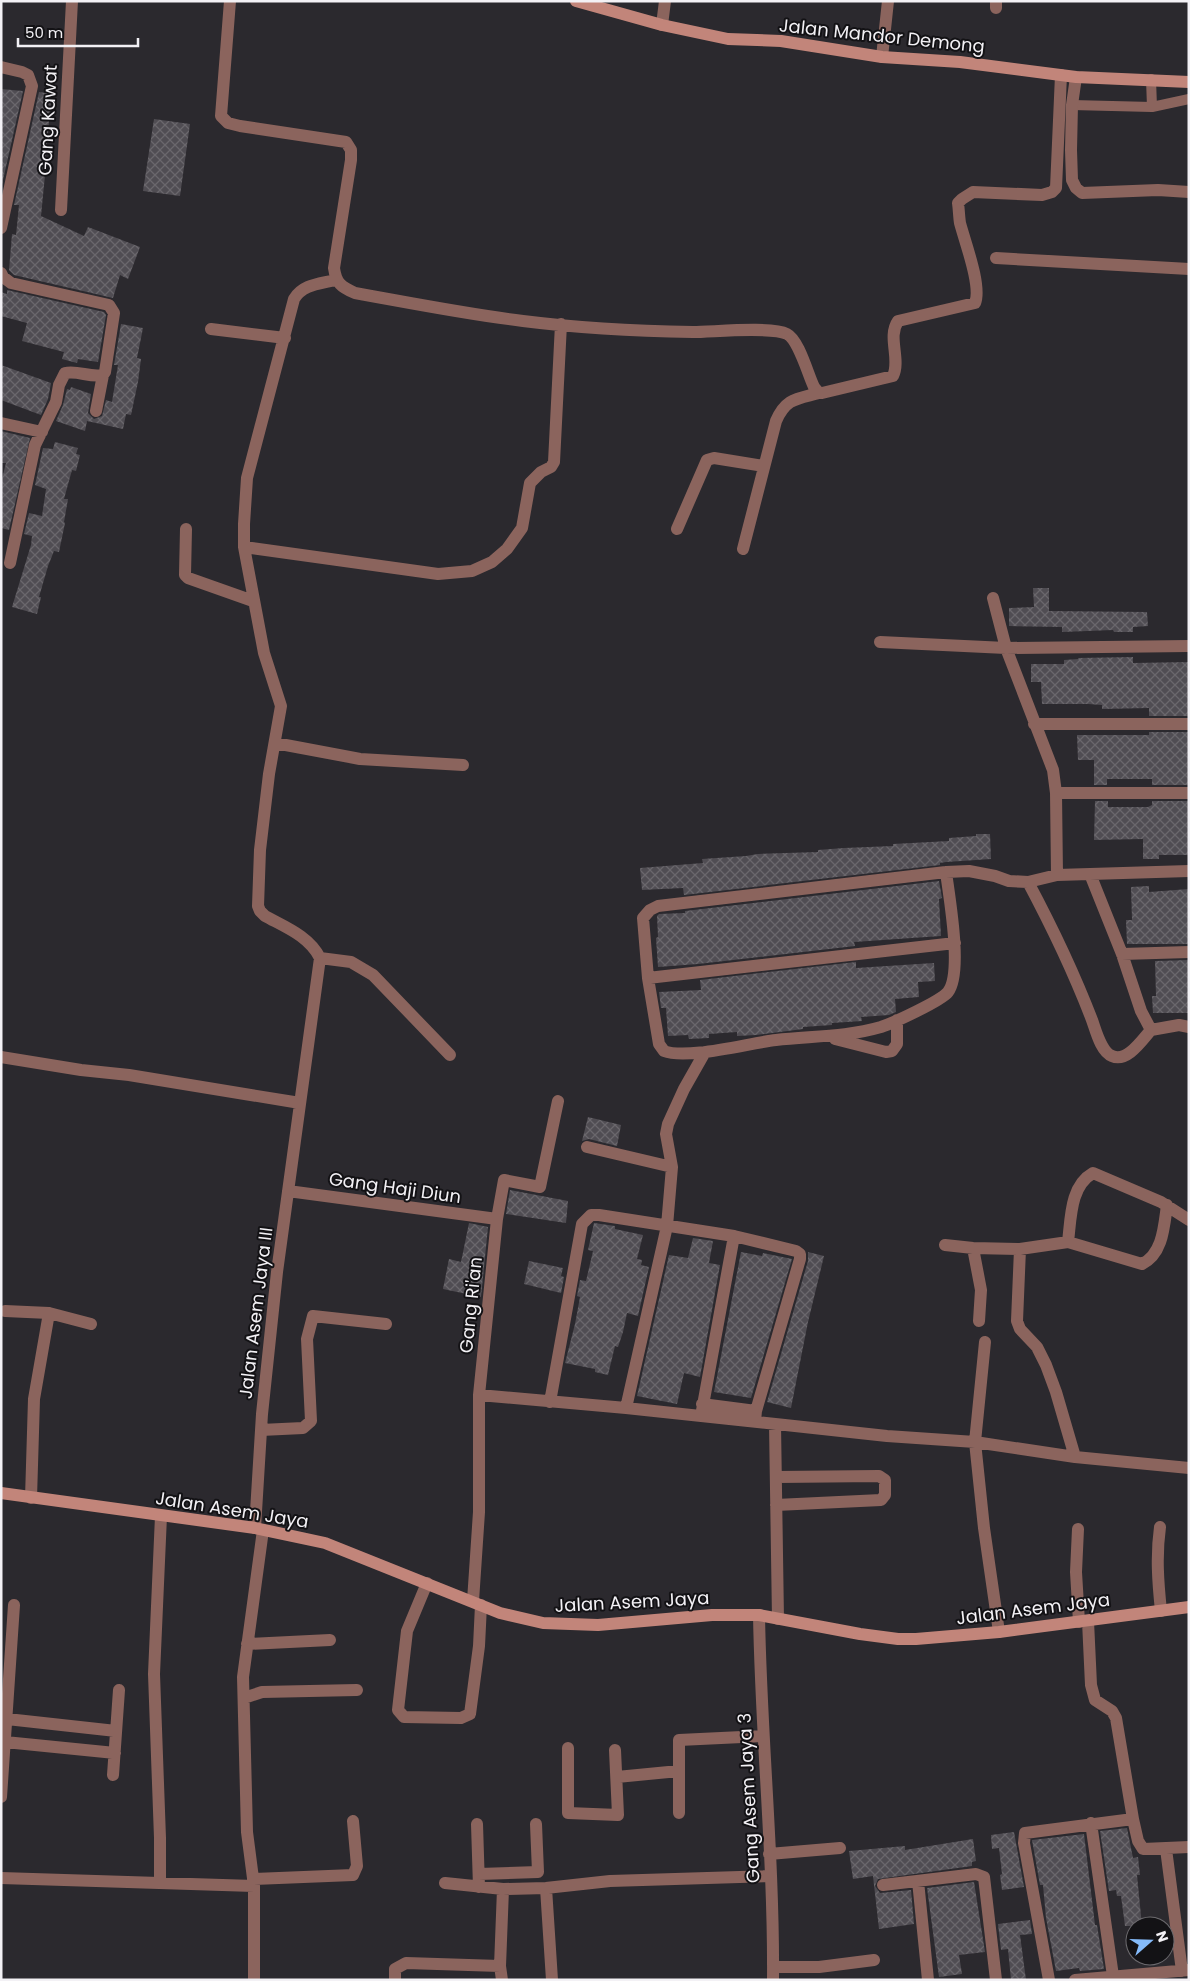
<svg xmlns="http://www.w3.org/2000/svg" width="1190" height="1981" font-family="Poppins,sans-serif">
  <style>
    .building { fill: url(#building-cross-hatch) }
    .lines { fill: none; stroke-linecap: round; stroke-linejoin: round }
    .service { stroke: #8b645d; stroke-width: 10 }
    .minor { stroke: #8b645d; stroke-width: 12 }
    .secondary { stroke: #c2857a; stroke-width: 12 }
    .labels { text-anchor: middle; stroke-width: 4; stroke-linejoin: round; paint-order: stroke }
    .street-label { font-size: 18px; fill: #f3f1f5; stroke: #131215 }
  </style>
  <defs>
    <pattern id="building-cross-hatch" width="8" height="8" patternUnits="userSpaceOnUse" patternTransform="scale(1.25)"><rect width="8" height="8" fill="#504d53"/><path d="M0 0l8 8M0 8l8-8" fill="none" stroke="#6a676c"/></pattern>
  </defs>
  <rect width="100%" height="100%" fill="#2b292e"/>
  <path class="building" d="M 1,89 L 23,91 L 1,189 Z
    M 39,92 L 52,94 L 46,150 L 46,165 L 41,216 L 84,236 L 88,227 L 140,247 L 128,279 L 120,275 L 113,298 L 14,275 L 9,270 L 12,234 L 16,235 L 19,205 L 14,205 Z
    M 154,119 L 190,124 L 180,196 L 143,191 Z
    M 7,290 L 104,312 L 106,315 L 98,362 L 78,359 L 77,363 L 62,359 L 64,352 L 22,341 L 27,323 L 1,316 L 1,292 L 7,294 Z
    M 121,324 L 143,328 L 137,358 L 141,359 L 138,382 L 131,415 L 126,414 L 123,429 L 87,421 L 85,431 L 56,421 L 63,405 L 67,389 L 70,390 L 71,387 L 91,394 L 88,413 L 94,419 L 102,416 L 106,400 L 112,402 L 118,365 L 114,365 Z
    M 1,365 L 51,383 L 48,399 L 41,415 L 1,400 Z
    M 1,431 L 30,438 L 9,530 L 1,528 L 1,483 L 6,463 L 1,463 Z
    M 55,442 L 78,448 L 76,454 L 80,455 L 76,471 L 72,470 L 64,499 L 68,499 L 64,522 L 65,523 L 59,552 L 54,551 L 48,566 L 39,597 L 41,597 L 37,614 L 12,607 L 31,545 L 32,536 L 24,534 L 29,513 L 42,516 L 46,489 L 35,485 L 43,448 L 53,449 Z
    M 1033,588 L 1049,588 L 1049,611 L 1147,612 L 1148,626 L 1133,627 L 1133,632 L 1114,632 L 1113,630 L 1062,632 L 1062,627 L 1009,626 L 1009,608 L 1034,607 Z
    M 1133,657 L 1133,663 L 1189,662 L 1189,716 L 1149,716 L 1149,708 L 1102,709 L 1102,705 L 1088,704 L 1042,704 L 1041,682 L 1031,682 L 1031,664 L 1064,664 L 1064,660 L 1079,659 L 1078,658 Z
    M 1149,732 L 1189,732 L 1189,785 L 1152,785 L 1152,779 L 1107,779 L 1107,785 L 1094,785 L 1094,760 L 1078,760 L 1077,735 L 1149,735 Z
    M 1095,801 L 1108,801 L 1108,807 L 1148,807 L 1152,805 L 1152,801 L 1189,801 L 1189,855 L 1159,855 L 1159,859 L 1143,859 L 1143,839 L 1094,840 Z
    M 976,834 L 990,834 L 991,859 L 946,862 L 940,863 L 940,865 L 684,895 L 683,888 L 642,890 L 640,868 L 703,863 L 702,859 L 746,856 L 758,854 L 818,852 L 818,850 L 844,848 L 893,846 L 893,844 L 949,841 L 949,838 L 976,836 Z
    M 939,881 L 942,898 L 939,899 L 941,936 L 854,942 L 855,946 L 698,964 L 658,967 L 656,938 L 658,937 L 657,916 L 659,914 L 685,913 L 685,911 Z
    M 1149,886 L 1149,892 L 1189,889 L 1189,944 L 1127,944 L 1126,920 L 1132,920 L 1131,887 Z
    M 1189,960 L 1189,1013 L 1153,1013 L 1152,996 L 1156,996 L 1155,961 Z
    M 856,962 L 856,968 L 934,963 L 935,981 L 918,982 L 919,997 L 895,999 L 896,1012 L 889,1015 L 861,1017 L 862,1021 L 832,1023 L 832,1025 L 803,1027 L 803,1029 L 756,1035 L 737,1036 L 737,1032 L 709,1034 L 709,1038 L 689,1039 L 688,1035 L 668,1036 L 666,1008 L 661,1008 L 659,992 L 701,990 L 700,980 Z
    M 588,1117 L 621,1125 L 617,1146 L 589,1139 L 582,1141 Z
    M 510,1190 L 568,1201 L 566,1223 L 506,1214 Z
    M 469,1223 L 488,1227 L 481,1297 L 443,1289 L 449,1259 L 461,1262 Z
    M 594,1223 L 615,1226 L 615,1229 L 643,1235 L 637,1259 L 642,1260 L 641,1265 L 649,1267 L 638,1316 L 627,1313 L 623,1332 L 618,1347 L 615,1346 L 608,1375 L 595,1372 L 595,1369 L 565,1363 L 575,1324 L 580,1297 L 577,1296 L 580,1280 L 586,1281 L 593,1251 L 588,1250 Z
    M 693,1238 L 713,1241 L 709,1263 L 720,1265 L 700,1377 L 684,1373 L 677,1404 L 637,1396 L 669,1255 L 688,1258 Z
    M 741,1252 L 762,1256 L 763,1253 L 792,1259 L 751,1398 L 714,1392 Z
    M 808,1252 L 824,1256 L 808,1322 L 791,1408 L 767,1402 L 808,1261 Z
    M 529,1261 L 563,1268 L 561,1276 L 564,1277 L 561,1293 L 524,1284 Z
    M 1127,1828 L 1133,1858 L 1138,1857 L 1140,1875 L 1137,1875 L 1142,1926 L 1125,1926 L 1121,1896 L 1117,1896 L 1116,1890 L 1109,1891 L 1100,1831 Z
    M 1014,1832 L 1024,1887 L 1002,1890 L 1000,1875 L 1002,1874 L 999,1848 L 992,1849 L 991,1835 Z
    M 1084,1834 L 1095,1925 L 1097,1925 L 1104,1969 L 1080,1971 L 1079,1968 L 1056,1971 L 1046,1918 L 1043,1885 L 1040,1885 L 1032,1840 Z
    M 973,1839 L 976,1861 L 972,1862 L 972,1866 L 878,1879 L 875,1886 L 880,1893 L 911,1890 L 914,1924 L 879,1929 L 873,1876 L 853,1879 L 849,1851 L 905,1846 L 905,1850 Z
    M 974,1882 L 985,1952 L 959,1955 L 962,1974 L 939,1977 L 927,1888 Z
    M 1030,1920 L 1032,1934 L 1020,1935 L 1026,1980 L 1011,1980 L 1008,1949 L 1001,1950 L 998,1924 Z"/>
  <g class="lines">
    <path class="service" d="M 1151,79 L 1152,107
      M 1072,105 L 1152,107 L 1189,99"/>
    <path class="minor" d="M 230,1 L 221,116 L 228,123 L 240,126 L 346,142 L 351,150 L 351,160 L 334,268 C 336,283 341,287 355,293 C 411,303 466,314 523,321 C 579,328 636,331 693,332 C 713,332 771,326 787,334 C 799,340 808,375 814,387 L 819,393 L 822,393 L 893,376 C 901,359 887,337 898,321 L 975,303 C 982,287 965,242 960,223 C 959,217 959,210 958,203 L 962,199 L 973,192 L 1042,195 L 1052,192 L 1056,188 L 1061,75
      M 996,8 L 996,1
      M 662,25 L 665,1
      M 882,57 L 888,1
      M 1,67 L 22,72 L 28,75 L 32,86 L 1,228
      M 1076,77 L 1072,105 L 1071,150 L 1072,180 L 1076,188 L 1082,193 L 1158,190 L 1189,192
      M 61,210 L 72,1
      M 996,258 L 1189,269
      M 1,273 L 3,277 L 11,283 L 109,305 L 114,313 L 105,372 L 103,375 C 90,378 78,370 65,373 L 59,385 L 56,402 L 35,445 L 10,563
      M 211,329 L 285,338
      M 96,411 L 103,375
      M 1,423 L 42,432
      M 186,529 L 185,575 L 188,578 L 253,601
      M 677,529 L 707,460 L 714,458 L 764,466
      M 244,547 L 438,574 L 472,571 L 492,562 L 507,549 L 522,528 L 530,483 L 541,472 L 551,467 L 554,462 L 561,324
      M 743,549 L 776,421 C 786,398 797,399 819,393
      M 993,598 L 1006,648 L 1053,770 L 1056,793 L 1057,875
      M 880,642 L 1006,648 L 1189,646
      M 1034,724 L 1189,724
      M 275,743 L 360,759 L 463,765
      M 1056,793 L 1189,793
      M 946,872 C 949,896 963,973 948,992 C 941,1001 893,1023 881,1027 C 846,1037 812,1036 776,1040 C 749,1043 687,1060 664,1051 L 659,1044 L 648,978 L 643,918 L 650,910 L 658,906 L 946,872 L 969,871 L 995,876 L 1009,881 L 1028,882 L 1057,875 L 1189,871
      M 1090,874 L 1122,954 L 1141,1011 L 1151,1030 L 1179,1025 L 1189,1027
      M 1028,882 C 1052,927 1074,973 1092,1020 C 1096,1031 1101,1052 1112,1056 C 1127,1063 1142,1040 1151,1030
      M 1122,954 L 1189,952
      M 320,958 L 351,962 L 373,975 L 450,1055
      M 648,978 L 955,943
      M 835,1039 L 886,1052 L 892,1051 L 897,1044 L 897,1020
      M 1,1057 L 81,1070 L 129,1075 L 300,1103
      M 587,1147 L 672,1167
      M 288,1191 L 497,1219
      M 1068,1242 C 1071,1218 1070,1186 1093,1173 L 1161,1202 L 1189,1220
      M 945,1245 L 973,1248 L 1020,1249 L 1068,1242 L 1142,1264 C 1163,1254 1164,1226 1167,1205
      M 973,1248 L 981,1290 L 979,1321
      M 1020,1249 L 1017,1321 L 1020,1329 L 1037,1347 L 1046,1365 L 1056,1392 L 1075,1457
      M 5,1311 L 49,1313 L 91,1324
      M 985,1342 L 975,1442 L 984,1528 L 999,1632
      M 479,1395 L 497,1219 L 504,1180 L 540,1187 L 558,1101
      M 550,1402 L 582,1224 L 591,1215 L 599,1215 L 734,1236 L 796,1251 L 800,1254 L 800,1259 L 756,1411 L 755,1421
      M 702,1404 L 756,1411
      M 626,1408 L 667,1226 L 672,1167 L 666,1134 L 668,1124 L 684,1089 L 705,1052
      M 701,1416 L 734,1236
      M 775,1424 L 778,1619
      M 261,1430 L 303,1428 L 311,1421 L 307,1339 L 313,1316 L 386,1324
      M 31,1498 L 34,1399 L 49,1313
      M 776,1505 L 881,1500 L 885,1495 L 885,1480 L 879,1476 L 777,1477
      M 1160,1527 C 1156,1556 1158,1582 1161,1611
      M 255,1528 L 262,1414 L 277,1272 L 320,958 C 309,936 285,927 265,916 L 260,911 L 258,906 L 260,850 L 269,774 L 281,706 L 264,653 L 244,547 L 244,524 L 247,478 L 294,299 C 303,284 320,284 335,280
      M 1078,1529 L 1076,1572 L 1079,1622
      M 427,1583 L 407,1631 L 398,1710 L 404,1717 L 461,1718 L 470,1714 L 479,1646 L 481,1605
      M 473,1601 L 479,1512 L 479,1395 L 626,1408 L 887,1436 L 975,1442 L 1075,1457 L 1189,1468
      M 759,1615 C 761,1737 774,1858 773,1980
      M 1088,1621 L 1091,1685 L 1095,1700 L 1112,1711 L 1116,1718 L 1133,1819
      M 247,1644 L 330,1640
      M 244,1698 L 262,1692 L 357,1690
      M 7,1719 L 116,1731
      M 5,1742 L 115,1753
      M 568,1748 L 568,1813 L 618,1815 L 615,1750
      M 113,1775 L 119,1690
      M 617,1777 L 679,1771
      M 1,1797 L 14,1605
      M 679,1813 L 679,1740 L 763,1736
      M 1091,1823 L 1113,1976
      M 477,1824 L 479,1887
      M 1166,1849 L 1182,1971
      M 769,1854 L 840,1848
      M 479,1874 L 538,1872 L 536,1824
      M 1,1878 L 254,1886
      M 253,1879 L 353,1875 L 357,1866 L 353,1821
      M 918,1881 L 928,1980
      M 160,1883 L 160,1838 L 154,1674 L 161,1516
      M 445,1883 L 503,1889
      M 883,1885 L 976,1874 L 984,1877 L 996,1980
      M 546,1888 L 552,1980
      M 773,1967 L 819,1967 L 874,1960
      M 254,1980 L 254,1886 L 247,1832 L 243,1677 L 263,1530
      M 395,1980 L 395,1969 L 406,1963 L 500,1966
      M 502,1980 L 500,1966 L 503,1889 L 546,1888 L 610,1881 L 770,1876
      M 1049,1980 L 1024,1843 L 1025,1833 L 1133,1819 L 1138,1841 L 1143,1849 L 1189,1847
      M 1075,1980 L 1189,1970"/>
    <path class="secondary" d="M 576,1 L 662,25 L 728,39 L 781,41 L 882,57 L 960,62 L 1076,77 L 1189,82
      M 1,1493 L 255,1528 L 325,1543 L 500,1613 L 543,1623 L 598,1625 L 712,1615 L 759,1615 L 860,1634 L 898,1639 L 916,1639 L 999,1632 L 1189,1607"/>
  </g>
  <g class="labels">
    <g class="street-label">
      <text transform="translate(882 36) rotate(6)" y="6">Jalan Mandor Demong</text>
      <text transform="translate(48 120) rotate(-87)" y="6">Gang Kawat</text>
      <text transform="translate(395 1188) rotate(8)" y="6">Gang Haji Diun</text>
      <text transform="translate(471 1305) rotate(-84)" y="6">Gang Ri'an</text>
      <text transform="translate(256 1313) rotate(-83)" y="6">Jalan Asem Jaya III</text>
      <text transform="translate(232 1510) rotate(9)" y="6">Jalan Asem Jaya</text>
      <text transform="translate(632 1602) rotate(-3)" y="6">Jalan Asem Jaya</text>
      <text transform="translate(1033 1609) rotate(-7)" y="6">Jalan Asem Jaya</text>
      <text transform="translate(749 1798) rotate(-93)" y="6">Gang Asem Jaya 3</text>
    </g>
  </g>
  <rect width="1190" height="1981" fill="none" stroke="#f3f1f5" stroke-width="5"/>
  <g transform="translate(1150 1941) rotate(70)"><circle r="24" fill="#131215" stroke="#6d6b6f"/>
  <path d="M0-4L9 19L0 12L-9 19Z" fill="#85bbfb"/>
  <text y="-8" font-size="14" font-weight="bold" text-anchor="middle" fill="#f3f1f5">N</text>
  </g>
  <path d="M18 38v8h120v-8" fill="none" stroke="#f3f1f5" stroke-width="2.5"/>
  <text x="25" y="38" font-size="15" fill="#f3f1f5" stroke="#131215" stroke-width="4" paint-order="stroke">50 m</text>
</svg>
